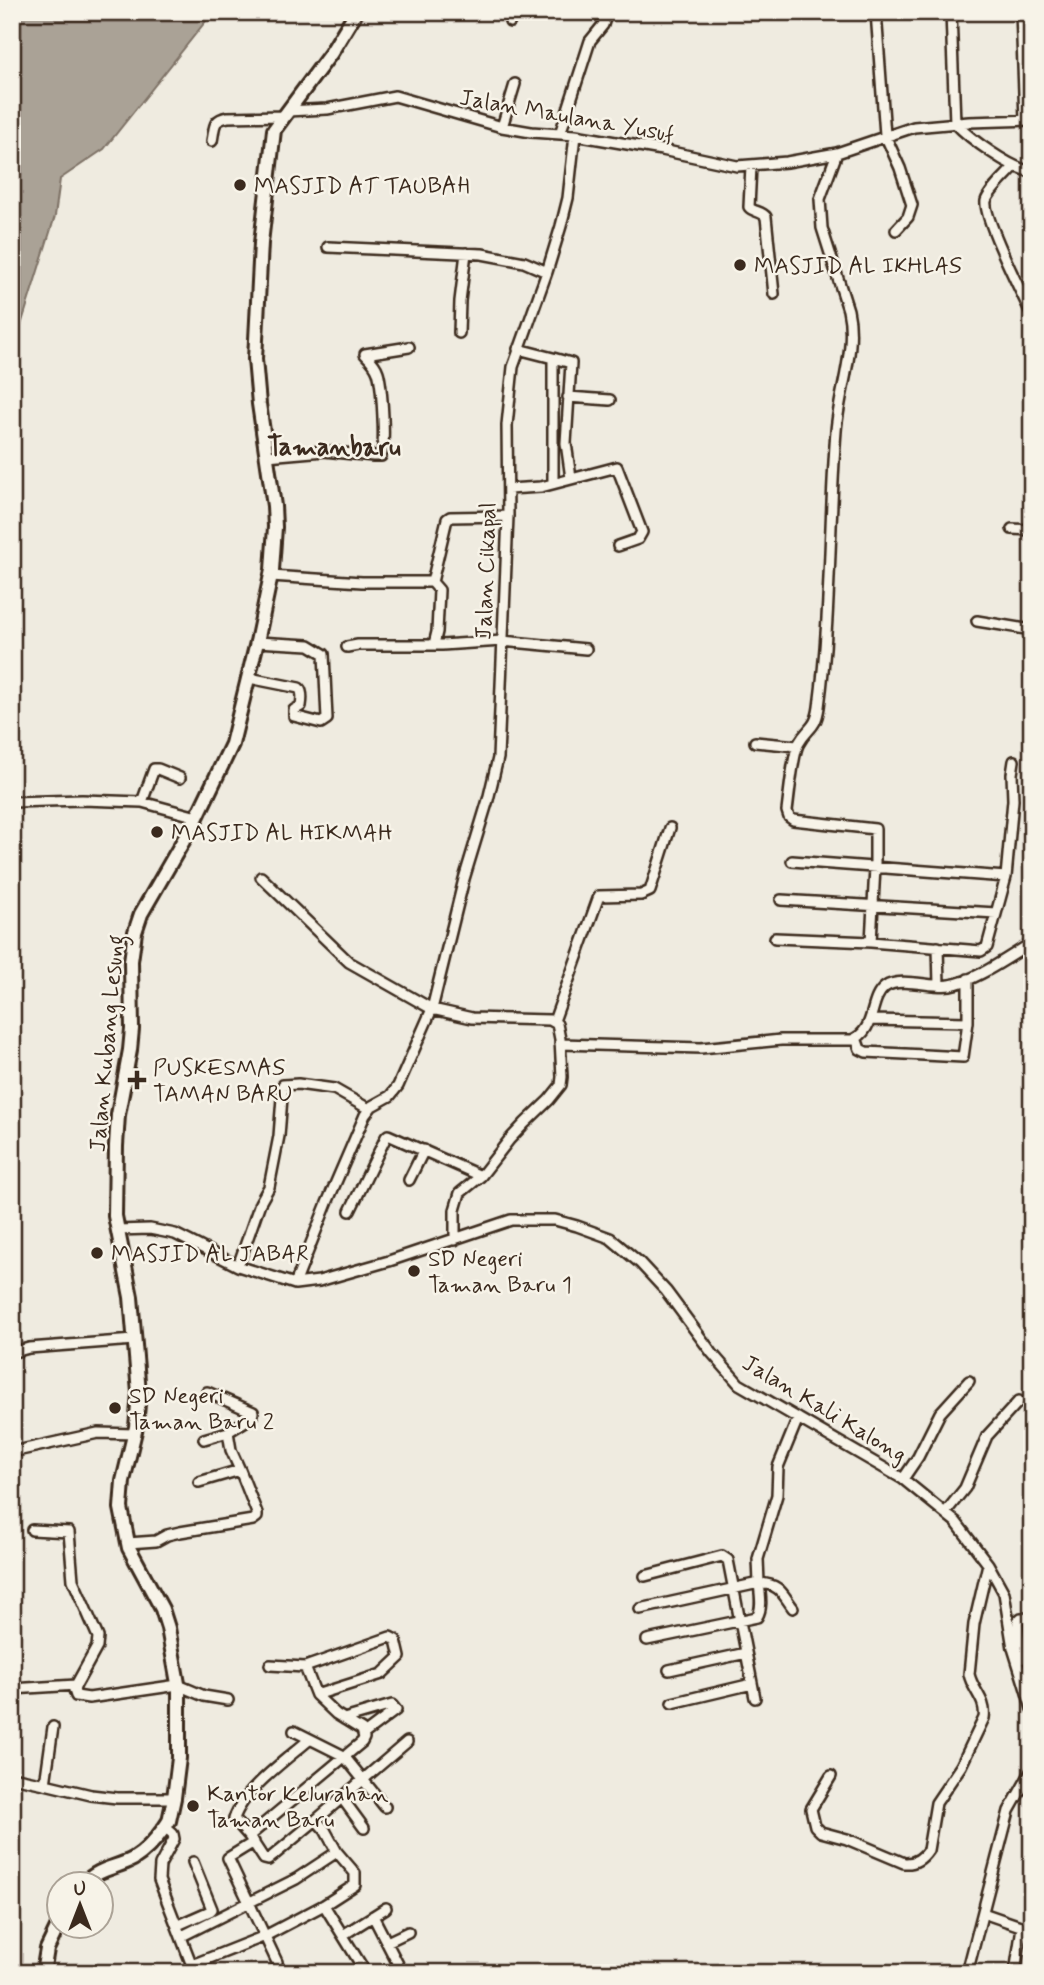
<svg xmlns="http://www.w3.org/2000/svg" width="1044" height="1985" font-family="Mynerve,sans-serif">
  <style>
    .water { fill: #aaa296; stroke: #7e7266; stroke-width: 2 }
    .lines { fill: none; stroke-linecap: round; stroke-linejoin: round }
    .street-casing { stroke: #3b2a1e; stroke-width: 14 }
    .secondary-casing { stroke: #3b2a1e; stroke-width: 18 }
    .street { stroke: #f7f3e8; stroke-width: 9 }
    .secondary { stroke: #f7f3e8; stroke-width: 12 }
    .poi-dot { fill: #3b2a1e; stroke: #f7f3e8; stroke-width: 2.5 }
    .labels { text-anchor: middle; stroke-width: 5; stroke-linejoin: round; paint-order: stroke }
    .street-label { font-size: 23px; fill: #3b2a1e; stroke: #f7f3e8 }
    .poi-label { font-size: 23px; fill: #3b2a1e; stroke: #f7f3e8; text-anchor: start }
    .quarter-label { font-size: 26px; font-weight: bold; fill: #3b2a1e; stroke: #f7f3e8 }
  </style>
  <rect width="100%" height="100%" fill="#efebe0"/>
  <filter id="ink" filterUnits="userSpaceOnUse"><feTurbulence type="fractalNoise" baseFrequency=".0143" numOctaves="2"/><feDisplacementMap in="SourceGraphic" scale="14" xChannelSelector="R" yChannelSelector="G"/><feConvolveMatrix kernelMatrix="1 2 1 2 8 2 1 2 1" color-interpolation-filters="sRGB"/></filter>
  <g filter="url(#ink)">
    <path class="water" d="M 12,12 L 213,12 L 104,149 L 60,179 L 55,216 L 12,354 Z"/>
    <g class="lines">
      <defs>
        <path id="street" d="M 876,12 L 885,135 L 900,168 L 912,205 L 908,217 L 896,230
          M 951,12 L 955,123 C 970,139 1010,168 1032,172
          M 1021,12 L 1025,120
          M 510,22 L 512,12
          M 287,111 L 327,109 L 395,96 L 502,127 L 531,132 L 575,135 L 662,150 L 737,166 L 787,162 L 837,153 L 914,127 L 969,122 L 1032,120
          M 502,127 L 515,84
          M 560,134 L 590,41 L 603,25 L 607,12
          M 212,141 C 215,127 212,120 228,117 L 283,116
          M 837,153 L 820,199 L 822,228 L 848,310 C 857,349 839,391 836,431 C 829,522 831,616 819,707 C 816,729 808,727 799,743 C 793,752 789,797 787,811 L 789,817 L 793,820 L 875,829 L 875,867 L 871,942
          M 751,166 L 749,207 C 753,212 762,211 766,217 L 774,294
          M 1014,167 C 1007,175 989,191 986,201 C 983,217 1023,296 1032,315
          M 328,247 L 482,254 L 524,262 L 547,272
          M 459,333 L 460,301 L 466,253
          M 518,349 L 553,358 L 553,483
          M 553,358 L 571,363 L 566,443 L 571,478
          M 568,397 L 610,400
          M 267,456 L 324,451 L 373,456 L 381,456 C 386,445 382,385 378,372 C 376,365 370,359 365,354 L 409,347
          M 508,489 L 541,487 L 617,467 L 642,532 L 638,539 L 618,546
          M 1012,529 L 1032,530
          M 271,576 L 362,582 L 432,582 L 447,519 L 450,517 L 508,516
          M 432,582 L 439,590 L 437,632 L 434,644
          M 977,621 L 1032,630
          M 347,647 L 358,645 L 442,645 L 502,641 L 586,649
          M 249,678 L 299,688 C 303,692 302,700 301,706 L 294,710 L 294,716 L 321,723 L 327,719 L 324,654 L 309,645 L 257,642
          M 755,742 L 797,746
          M 12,802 L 82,800 L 142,802 L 197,817
          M 142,802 L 154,769 L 158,769 L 180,778
          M 261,877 L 349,962 L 432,1009 L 472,1018 L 550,1020 L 557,1024 L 560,1039 L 562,1077 L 561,1085 L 549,1100 L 525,1123 L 509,1140 L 481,1176 L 460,1193 L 455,1210 L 455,1240
          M 1006,877 L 1013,800 L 1012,774 L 1014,761
          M 781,900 L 996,913
          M 775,938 L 871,942 L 981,951 L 987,947 L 1006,877 L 792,861
          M 938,947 L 939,985
          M 871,1020 L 968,1022
          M 554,1021 L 599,896 L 641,895 L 650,891 L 670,828
          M 856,1038 L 860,1049 L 866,1052 L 963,1057 L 968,1022 L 968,979
          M 560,1044 L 701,1048 L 781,1040 L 852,1040 C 877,1030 868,1000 885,987 C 900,976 932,988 950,985 C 976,981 1008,957 1032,943
          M 409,1180 L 424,1150
          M 350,1211 L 386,1137 L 388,1135 L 481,1176
          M 117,1230 L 150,1229 L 175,1234 L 238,1266 L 295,1284 L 319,1281 L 389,1261 L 511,1220 L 555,1220 L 577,1226 L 610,1238 L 640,1263 L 666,1291 L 712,1353 L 739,1384 L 903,1479 L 956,1522 L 988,1564 L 1004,1593 L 1013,1648 L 1032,1709
          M 238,1266 L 260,1203 L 269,1187 L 279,1136 L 283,1085 L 298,1084 L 334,1089 L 369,1109
          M 295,1284 L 327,1203 L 365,1115 L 372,1106 L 390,1096 L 398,1086 L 432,1009 L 464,879 L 488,800 L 498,758 L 508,516 L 507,425 L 513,367 L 547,272 L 561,226 L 568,198 L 575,135
          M 14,1352 L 29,1348 L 134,1340
          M 207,1392 L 253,1412 L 252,1417 L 228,1432 L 231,1450 L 240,1470
          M 204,1439 L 228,1432
          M 12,1452 L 98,1433 L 135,1434
          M 903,1479 L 918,1457 L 940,1413 L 969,1381
          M 945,1513 L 965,1488 L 987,1436 L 1019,1401
          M 32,1530 L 69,1532 L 73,1580 L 98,1637 L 97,1647 L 76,1685 L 74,1690 L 76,1696 L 89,1698 L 178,1685 L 204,1696 L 228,1700
          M 128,1543 L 156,1541 L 167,1535 L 180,1532 L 253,1520 L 257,1517 L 257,1513 L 240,1470 L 199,1482
          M 645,1576 L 722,1556 L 728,1560 L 755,1698
          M 793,1608 C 781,1592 781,1585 759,1583 L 758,1559 L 777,1495 L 778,1467 L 798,1418
          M 640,1609 L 759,1583 C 760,1594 763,1608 757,1617 L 647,1640
          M 1021,1659 L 1018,1621 L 1021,1618 L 1032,1619
          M 270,1665 L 305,1667
          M 669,1670 L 746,1653
          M 12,1689 L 76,1685
          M 672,1703 L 752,1684
          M 344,1719 L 392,1705 L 396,1710 L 364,1734
          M 53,1727 L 45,1784 L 91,1795 L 117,1798 L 174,1798
          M 294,1731 L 344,1756 L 385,1807
          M 831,1776 L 811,1809 L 815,1826 L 821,1832 L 847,1839 L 904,1863 C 915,1864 922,1859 928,1850 L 936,1803 L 961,1766 L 984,1718 C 987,1700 972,1690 969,1674 L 974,1624 L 988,1564
          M 12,1777 L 45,1784
          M 342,1798 L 364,1828
          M 316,1820 L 407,1742
          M 165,1827 L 173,1834 L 174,1839 L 160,1865 L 159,1880 L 191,1963 L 197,1963 L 265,1936 L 324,1905 L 355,1885 L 355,1873 L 337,1852 L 325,1830 L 316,1820 L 268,1860 L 264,1859 L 249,1836 L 362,1742 L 364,1738 L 362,1730 L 336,1714 L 316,1695 L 305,1667 L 390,1637 L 396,1640 L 400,1657 L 382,1674 L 316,1695
          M 249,1836 L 234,1819 C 243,1790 287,1759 310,1739
          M 254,1842 L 228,1858 L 277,1962
          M 324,1905 L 366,1973
          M 983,1913 L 1032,1930
          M 373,1916 L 402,1972
          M 178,1925 L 210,1911 L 212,1909 L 193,1862
          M 343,1935 L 386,1908
          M 182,1936 L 296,1879 L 337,1852
          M 387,1942 L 408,1932
          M 967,1973 L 1009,1811 L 1032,1770
          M 1015,1973 L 1022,1927"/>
        <path id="secondary" d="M 84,1884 C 98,1868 116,1868 133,1859 C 145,1852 157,1838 165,1827 L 169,1821 L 174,1798 L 179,1758 L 179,1689 L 168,1628 L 162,1609 L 129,1548 L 121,1508 L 123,1481 L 136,1427 L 139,1393 L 131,1297 L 115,1216 L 116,1146 L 118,1115 L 130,1050 L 132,1029 L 131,961 L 135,932 L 141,914 L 197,817 L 232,744 L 257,642 L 272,570 L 275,527 L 274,506 L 259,404 L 255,359 L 261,243 L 274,130 L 331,53 L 356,12
          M 43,1973 L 47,1949 L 60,1922"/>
      </defs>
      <use href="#street" class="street-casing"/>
      <use href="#secondary" class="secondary-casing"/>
      <use href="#street" class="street"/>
      <use href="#secondary" class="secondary"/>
    </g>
  </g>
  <g class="poi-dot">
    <circle cx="240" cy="185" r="7"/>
    <circle cx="740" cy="265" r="7"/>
    <circle cx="157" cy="832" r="7"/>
    <path d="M133.5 1069.5h7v7h7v7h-7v7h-7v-7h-7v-7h7z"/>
    <circle cx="97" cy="1253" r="7"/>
    <circle cx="414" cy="1271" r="7"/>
    <circle cx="115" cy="1408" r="7"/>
    <circle cx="193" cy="1806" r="7"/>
  </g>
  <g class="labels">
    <g class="street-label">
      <text transform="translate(567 115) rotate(10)" y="8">Jalan Maulana Yusuf</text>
      <text transform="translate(485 571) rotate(-88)" y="8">Jalan Cikapal</text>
      <text transform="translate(106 1043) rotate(-85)" y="8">Jalan Kubang Lesung</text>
      <text transform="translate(825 1408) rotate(31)" y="8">Jalan Kali Kalong</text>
    </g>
    <g class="poi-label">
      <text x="254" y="193">MASJID AT TAUBAH</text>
      <text x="754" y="273">MASJID AL IKHLAS</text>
      <text x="171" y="840">MASJID AL HIKMAH</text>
      <text x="153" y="1075">PUSKESMAS<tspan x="153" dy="26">TAMAN BARU</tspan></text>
      <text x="111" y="1261">MASJID AL JABAR</text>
      <text x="428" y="1266">SD Negeri<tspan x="428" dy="26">Taman Baru 1</tspan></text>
      <text x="129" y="1403">SD Negeri<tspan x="129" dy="26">Taman Baru 2</tspan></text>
      <text x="207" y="1801">Kantor Kelurahan<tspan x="207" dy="26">Taman Baru</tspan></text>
    </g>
    <g class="quarter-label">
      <text x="334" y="455">Tamanbaru</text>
    </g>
  </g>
  <rect width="1044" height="1985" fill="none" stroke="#f7f3e8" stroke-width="42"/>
  <rect x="21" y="21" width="1002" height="1943" fill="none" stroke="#3b2a1e" stroke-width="2.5" filter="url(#ink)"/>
  <g transform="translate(80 1905)"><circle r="33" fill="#f7f3e8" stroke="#aca397" stroke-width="2"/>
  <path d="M0-5L12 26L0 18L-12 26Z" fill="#3b2a1e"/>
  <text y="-10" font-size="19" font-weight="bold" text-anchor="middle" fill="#3b2a1e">U</text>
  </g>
</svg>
